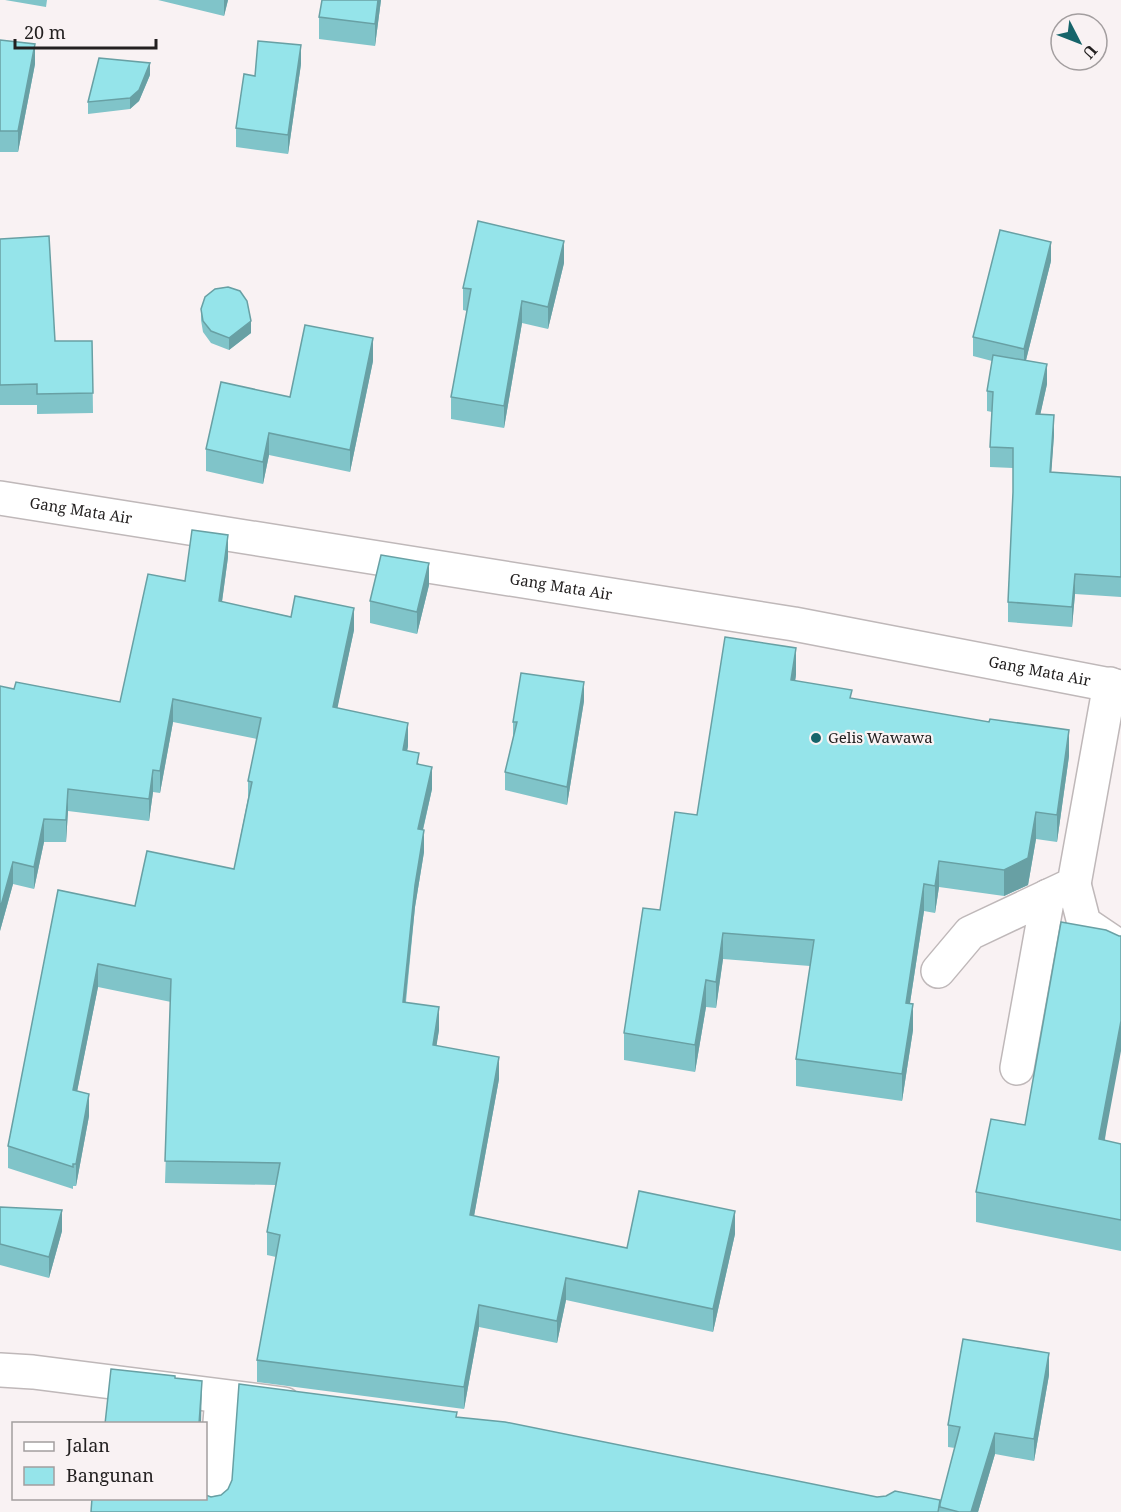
<svg xmlns="http://www.w3.org/2000/svg" width="1121" height="1512" font-family="'Noto Serif',serif">
  <style>
    .lines { fill: none; stroke-linecap: round; stroke-linejoin: round }
    .minor-casing { stroke: #bfb8b9; stroke-width: 36 }
    .minor { stroke: #fff; stroke-width: 33 }
    .wall { fill: #80c4c9 }
    .shaded-wall { fill: #68a0a4 }
    .building { fill: #95e4ea; stroke: #68a0a4; stroke-width: 1.5 }
    .poi-dot { fill: #16646a; stroke: #f9f2f3; stroke-width: 2 }
    .labels { text-anchor: middle; stroke-width: 4.5; stroke-linejoin: round; paint-order: stroke }
    .street-label { font-size: 15px; fill: #232020; stroke: #f9f2f3 }
    .poi-label { font-size: 15px; fill: #232020; stroke: #f9f2f3; text-anchor: start }
  </style>
  <rect width="100%" height="100%" fill="#f9f2f3"/>
  <g class="lines">
    <defs>
      <g id="minor">
        <path id="s1" d="M 0,498 L 794,624 L 1121,687"/>
        <path d="M 1074,884 L 1084,923 L 1121,948"/>
        <path d="M 938,971 L 970,933 L 1074,884 L 1110,684"/>
        <path d="M 1017,1068 L 1048,896"/>
        <path d="M 0,1370 L 33,1372 L 284,1404"/>
        <path d="M 213,1512 L 222,1397"/>
      </g>
    </defs>
    <use href="#minor" class="minor-casing"/>
    <use href="#minor" class="minor"/>
  </g>
  <path class="wall" d="M 5,0 L 47,0 L 46,7 Z
    M 158,0 L 228,0 L 224,16 Z
    M 381,0 L 375,46 L 319,39 L 319,17 Z
    M 0,40 L 35,64 L 18,152 L 0,152 Z
    M 301,64 L 288,154 L 236,147 L 236,128 Z
    M 150,75 L 139,101 L 130,109 L 88,114 L 88,102 Z
    M 0,239 L 55,341 L 92,341 L 93,413 L 37,414 L 37,405 L 0,405 Z
    M 1051,261 L 1026,360 L 1047,384 L 1040,415 L 1054,435 L 1051,472 L 1121,477 L 1121,597 L 1075,594 L 1072,627 L 1008,622 L 1008,602 L 1013,497 L 1013,468 L 990,467 L 990,447 L 992,412 L 987,411 L 987,391 L 992,361 L 973,356 L 973,337 Z
    M 564,263 L 548,329 L 522,323 L 504,428 L 451,419 L 451,397 L 467,311 L 463,310 L 463,288 Z
    M 201,309 L 251,333 L 229,350 L 211,343 L 203,332 L 201,320 Z
    M 373,361 L 350,472 L 269,455 L 263,484 L 206,471 L 206,449 L 290,397 Z
    M 228,557 L 222,602 L 354,630 L 337,708 L 408,746 L 407,751 L 419,764 L 432,789 L 423,830 L 424,852 L 415,907 L 406,1002 L 439,1030 L 436,1046 L 499,1079 L 474,1216 L 627,1248 L 735,1234 L 713,1332 L 566,1300 L 557,1343 L 479,1327 L 464,1409 L 257,1382 L 257,1360 L 276,1257 L 267,1255 L 267,1232 L 276,1185 L 165,1183 L 171,1002 L 98,987 L 77,1091 L 89,1116 L 76,1186 L 73,1186 L 73,1189 L 8,1168 L 8,1146 L 58,890 L 135,906 L 234,869 L 248,798 L 248,781 L 257,739 L 173,722 L 160,793 L 153,792 L 149,821 L 68,811 L 66,842 L 44,842 L 34,889 L 13,884 L 0,931 L 14,689 L 120,702 L 185,581 Z
    M 429,585 L 417,634 L 370,623 L 370,601 Z
    M 796,675 L 795,681 L 852,699 L 1069,756 L 1057,842 L 1036,839 L 1028,885 L 1004,896 L 939,887 L 935,913 L 924,911 L 910,1003 L 913,1030 L 902,1101 L 796,1086 L 796,1059 L 810,966 L 723,959 L 716,1008 L 706,1007 L 695,1072 L 624,1060 L 624,1033 L 697,815 Z
    M 584,701 L 567,805 L 505,790 L 505,772 L 513,739 L 513,722 Z
    M 1119,936 L 1105,1141 L 1121,1144 L 1121,1251 L 976,1222 L 976,1192 L 1025,1125 Z
    M 0,1207 L 62,1231 L 49,1278 L 0,1265 Z
    M 1049,1375 L 1034,1461 L 995,1454 L 978,1512 L 91,1512 L 221,1495 L 457,1417 L 877,1497 L 940,1504 L 955,1448 L 948,1447 L 948,1425 Z"/>
  <path class="shaded-wall" d="M 224,0 L 228,0 L 224,16 Z
    M 378,0 L 381,0 L 375,46 L 375,24 Z
    M 35,44 L 35,64 L 18,152 L 18,131 Z
    M 301,45 L 301,64 L 288,154 L 288,135 Z
    M 150,63 L 150,75 L 139,101 L 130,109 L 130,98 Z
    M 564,241 L 564,263 L 548,329 L 548,307 Z
    M 1051,242 L 1051,261 L 1024,368 L 1024,349 Z
    M 522,301 L 522,323 L 504,428 L 504,406 Z
    M 251,321 L 251,333 L 229,350 L 229,338 Z
    M 373,338 L 373,361 L 350,472 L 350,450 Z
    M 1047,364 L 1047,384 L 1036,434 L 1036,414 Z
    M 1054,415 L 1054,435 L 1050,492 L 1050,472 Z
    M 269,433 L 269,455 L 263,484 L 263,462 Z
    M 228,535 L 228,557 L 219,623 L 219,601 Z
    M 429,563 L 429,585 L 417,634 L 417,612 Z
    M 1075,574 L 1075,594 L 1072,627 L 1072,607 Z
    M 354,608 L 354,630 L 333,729 L 333,707 Z
    M 796,648 L 796,675 L 791,707 L 791,680 Z
    M 584,682 L 584,701 L 567,805 L 567,787 Z
    M 173,699 L 173,722 L 160,793 L 160,771 Z
    M 408,723 L 408,746 L 403,772 L 403,750 Z
    M 1069,730 L 1069,756 L 1057,842 L 1057,815 Z
    M 432,767 L 432,789 L 418,851 L 418,829 Z
    M 153,770 L 153,792 L 149,821 L 149,799 Z
    M 68,789 L 68,811 L 66,842 L 66,820 Z
    M 1036,812 L 1036,839 L 1028,885 L 1004,896 L 1004,870 Z
    M 44,819 L 44,842 L 34,889 L 34,867 Z
    M 424,830 L 424,852 L 415,907 L 403,1024 L 403,1002 L 415,885 Z
    M 939,861 L 939,887 L 935,913 L 935,886 Z
    M 13,862 L 13,884 L 0,931 L 0,909 Z
    M 924,884 L 924,911 L 906,1029 L 906,1003 Z
    M 723,933 L 723,959 L 716,1008 L 716,982 Z
    M 98,964 L 98,987 L 73,1112 L 73,1090 Z
    M 706,980 L 706,1007 L 695,1072 L 695,1045 Z
    M 913,1004 L 913,1030 L 902,1101 L 902,1074 Z
    M 439,1007 L 439,1030 L 433,1068 L 433,1045 Z
    M 1121,1021 L 1121,1051 L 1099,1170 L 1099,1139 Z
    M 499,1057 L 499,1079 L 470,1238 L 470,1215 Z
    M 89,1094 L 89,1116 L 76,1186 L 76,1164 Z
    M 62,1210 L 62,1231 L 49,1278 L 49,1257 Z
    M 735,1211 L 735,1234 L 713,1332 L 713,1309 Z
    M 566,1278 L 566,1300 L 557,1343 L 557,1321 Z
    M 479,1305 L 479,1327 L 464,1409 L 464,1387 Z
    M 1049,1353 L 1049,1375 L 1034,1461 L 1034,1439 Z
    M 202,1381 L 201,1424 L 199,1424 Z
    M 995,1433 L 995,1454 L 978,1512 L 971,1512 Z"/>
  <path class="building" d="M 322,0 L 378,0 L 375,24 L 319,17 Z
    M 0,40 L 35,44 L 18,131 L 0,131 Z
    M 258,41 L 301,45 L 288,135 L 236,128 L 244,74 L 255,76 Z
    M 99,58 L 150,63 L 139,90 L 130,98 L 88,102 Z
    M 478,221 L 564,241 L 548,307 L 522,301 L 504,406 L 451,397 L 471,289 L 463,288 Z
    M 1000,230 L 1051,242 L 1024,349 L 973,337 Z
    M 49,236 L 55,341 L 92,341 L 93,393 L 37,394 L 37,384 L 0,385 L 0,239 Z
    M 228,287 L 240,291 L 247,301 L 251,321 L 229,338 L 211,331 L 203,321 L 201,309 L 205,297 L 215,289 Z
    M 305,325 L 373,338 L 350,450 L 269,433 L 263,462 L 206,449 L 221,382 L 290,397 Z
    M 993,355 L 1047,364 L 1036,414 L 1054,415 L 1050,472 L 1121,477 L 1121,577 L 1075,574 L 1072,607 L 1008,602 L 1013,492 L 1013,448 L 990,447 L 993,392 L 987,391 Z
    M 192,530 L 228,535 L 219,601 L 291,617 L 295,596 L 354,608 L 333,707 L 408,723 L 403,750 L 419,753 L 417,764 L 432,767 L 418,829 L 424,830 L 415,885 L 403,1002 L 439,1007 L 433,1045 L 499,1057 L 470,1215 L 627,1248 L 639,1191 L 735,1211 L 713,1309 L 566,1278 L 557,1321 L 479,1305 L 464,1387 L 257,1360 L 280,1235 L 267,1232 L 280,1163 L 165,1161 L 171,979 L 98,964 L 73,1090 L 89,1094 L 76,1164 L 73,1164 L 73,1167 L 8,1146 L 58,890 L 135,906 L 147,851 L 234,869 L 252,782 L 248,781 L 261,718 L 173,699 L 160,771 L 153,770 L 149,799 L 68,789 L 66,820 L 44,819 L 34,867 L 13,862 L 0,909 L 0,686 L 14,689 L 16,682 L 120,702 L 148,574 L 185,581 Z
    M 381,555 L 429,563 L 417,612 L 370,601 Z
    M 725,637 L 796,648 L 791,680 L 852,690 L 850,698 L 989,722 L 990,719 L 1069,730 L 1057,815 L 1036,812 L 1028,858 L 1004,870 L 939,861 L 935,886 L 924,884 L 906,1003 L 913,1004 L 902,1074 L 796,1059 L 814,940 L 723,933 L 716,982 L 706,980 L 695,1045 L 624,1033 L 643,908 L 660,910 L 675,812 L 697,815 Z
    M 521,673 L 584,682 L 567,787 L 505,772 L 517,722 L 513,722 Z
    M 1061,922 L 1106,930 L 1119,936 L 1121,936 L 1121,1021 L 1099,1139 L 1121,1144 L 1121,1220 L 976,1192 L 991,1119 L 1025,1125 Z
    M 0,1207 L 62,1210 L 49,1257 L 0,1244 Z
    M 963,1339 L 1049,1353 L 1034,1439 L 995,1433 L 971,1512 L 959,1512 L 940,1507 L 940,1504 L 960,1427 L 948,1425 Z
    M 111,1369 L 175,1376 L 175,1378 L 202,1381 L 199,1424 L 105,1424 Z
    M 239,1384 L 455,1412 L 457,1412 L 456,1417 L 505,1422 L 877,1497 L 886,1496 L 895,1491 L 940,1500 L 938,1512 L 91,1512 L 92,1498 L 206,1498 L 206,1495 L 211,1497 L 221,1495 L 228,1489 L 232,1480 Z"/>
  <circle class="poi-dot" cx="816" cy="738" r="6"/>
  <g class="labels">
    <g class="street-label">
      <text dy="5" stroke="none"><textPath href="#s1" startOffset="82">Gang Mata Air</textPath></text>
      <text dy="5" stroke="none"><textPath href="#s1" startOffset="568">Gang Mata Air</textPath></text>
      <text dy="5" stroke="none"><textPath href="#s1" startOffset="1054">Gang Mata Air</textPath></text>
    </g>
    <g class="poi-label">
      <text x="828" y="743">Gelis Wawawa</text>
    </g>
  </g>
  <rect x="12" y="1422" width="195" height="78" fill="#f9f2f3" stroke="#a39e9f" stroke-width="1.5"/>
  <rect x="24" y="1442" width="30" height="9" fill="#ffffff" stroke="#a39e9f" stroke-width="1.5"/>
  <text x="66" y="1452" font-size="18" fill="#232020">Jalan</text>
  <rect x="24" y="1467" width="30" height="18" fill="#95e4ea" stroke="#a39e9f" stroke-width="1.5"/>
  <text x="66" y="1482" font-size="18" fill="#232020">Bangunan</text>
  <g transform="translate(1079 42) rotate(132)"><circle r="28" fill="#f9f2f3" stroke="#a39e9f" stroke-width="1.5"/>
  <path d="M0-4.5L10 22L0 15L-10 22Z" fill="#16646a"/>
  <text y="-9" font-size="16" font-weight="bold" text-anchor="middle" fill="#232020">U</text>
  </g>
  <path d="M15 39v9h141v-9" fill="none" stroke="#232020" stroke-width="3"/>
  <text x="24" y="39" font-size="18" fill="#232020" stroke="#f9f2f3" stroke-width="4.5" paint-order="stroke">20 m</text>
</svg>
